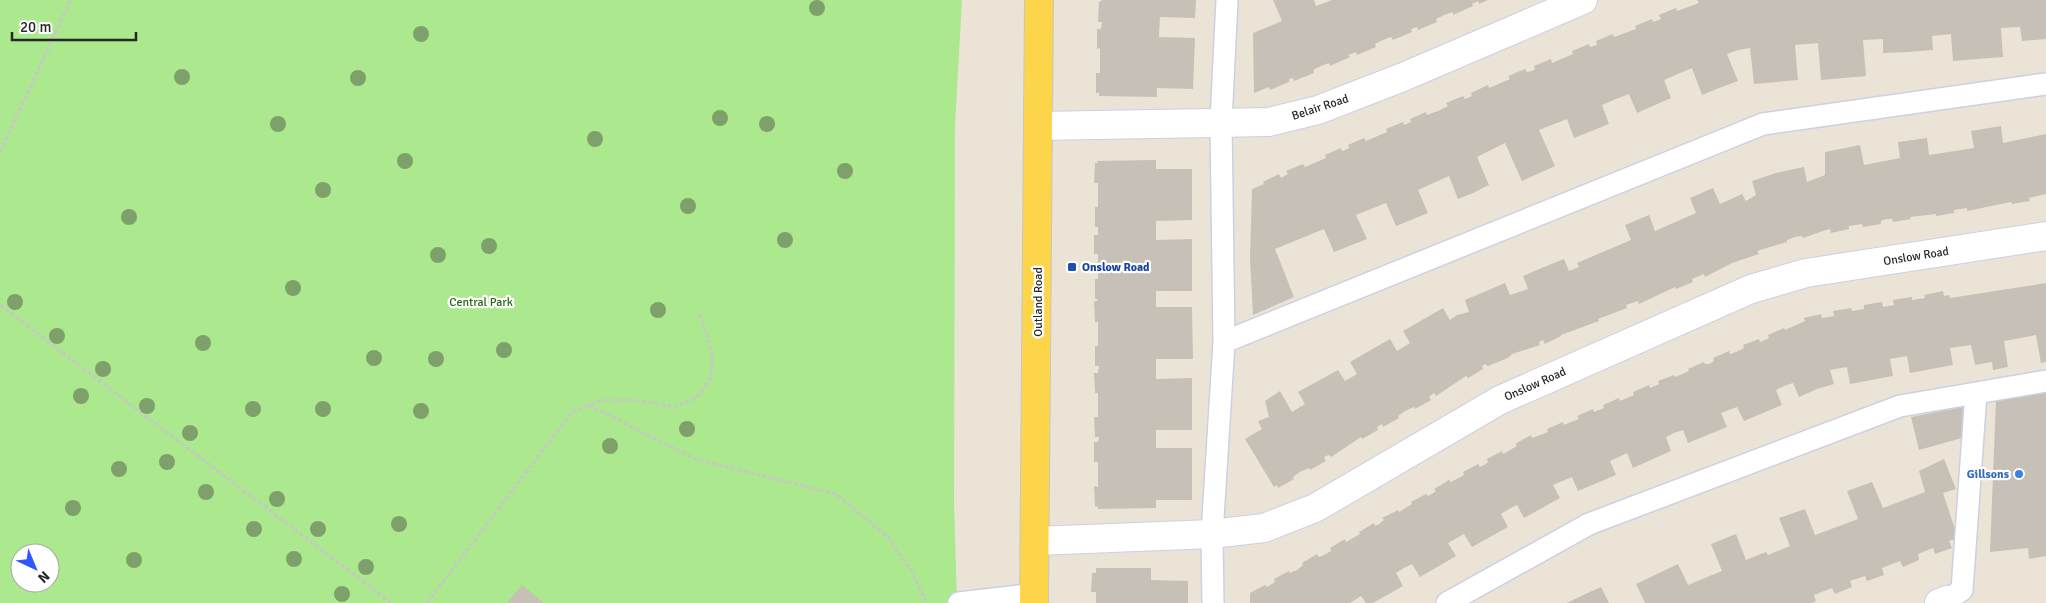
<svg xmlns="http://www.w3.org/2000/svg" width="2046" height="603" font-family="Signika,sans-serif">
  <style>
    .green { fill: #ace88d; fill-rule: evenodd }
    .building { fill: #c7c0b7 }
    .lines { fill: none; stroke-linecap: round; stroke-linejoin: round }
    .service-casing { stroke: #ccd0e3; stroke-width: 24 }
    .minor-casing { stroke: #ccd0e3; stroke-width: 30 }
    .primary-casing { stroke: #c7c7c7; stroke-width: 30 }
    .path { stroke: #c7c7c7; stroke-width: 3; stroke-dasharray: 4 2.5; stroke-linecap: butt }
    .service { stroke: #fff; stroke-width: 21 }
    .minor { stroke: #fff; stroke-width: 28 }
    .primary { stroke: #fdd54a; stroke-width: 28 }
    .tree { fill: #7ea06b }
    .transit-dot { fill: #1a4fb4; stroke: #fff; stroke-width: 2 }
    .shop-dot { fill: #3f7fe0; stroke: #fff; stroke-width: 2 }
    .labels { text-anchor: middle; stroke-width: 4.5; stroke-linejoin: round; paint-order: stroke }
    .street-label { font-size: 12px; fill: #272727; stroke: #fff }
    .transit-label { font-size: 12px; font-weight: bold; fill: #164399; stroke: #fff; text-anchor: start }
    .park-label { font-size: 12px; fill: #246912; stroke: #fff }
    .shop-label { font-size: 12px; font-weight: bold; fill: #366cbe; stroke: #fff; text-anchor: end }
  </style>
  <rect width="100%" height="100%" fill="#ece3d7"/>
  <path class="green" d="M 0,0 L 962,0 L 955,124 L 954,503 L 957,603 L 0,603 ZM 20,553 L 50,553 L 50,583 L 20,583 Z"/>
  <path class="building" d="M 1102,0 L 1196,0 L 1195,18 L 1160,17 L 1159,37 L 1195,38 L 1193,89 L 1157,88 L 1157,97 L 1099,96 L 1099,93 L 1096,93 L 1096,73 L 1100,73 L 1100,48 L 1097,49 L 1097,29 L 1101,29 L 1102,22 L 1098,22 L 1099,2 Z
    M 1273,0 L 1314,0 L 1316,6 L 1332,0 L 1488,0 L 1479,4 L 1478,1 L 1472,4 L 1473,6 L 1453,15 L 1453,12 L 1444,15 L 1436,19 L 1437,22 L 1418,30 L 1417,27 L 1411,29 L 1412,32 L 1393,40 L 1391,37 L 1383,40 L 1375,44 L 1376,47 L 1357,55 L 1356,52 L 1348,55 L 1350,57 L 1330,66 L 1329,63 L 1321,66 L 1313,70 L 1314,73 L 1294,81 L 1293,78 L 1289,79 L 1289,82 L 1270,90 L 1269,87 L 1254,93 L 1253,33 L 1282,21 Z
    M 1697,0 L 2046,0 L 2046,39 L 2022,41 L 2020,27 L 2001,28 L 2003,57 L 1953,61 L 1951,34 L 1932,36 L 1933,50 L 1908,52 L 1883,53 L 1883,39 L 1863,40 L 1866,76 L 1821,80 L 1818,43 L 1795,45 L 1798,80 L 1754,84 L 1750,48 L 1738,50 L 1727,54 L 1738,81 L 1719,88 L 1702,95 L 1692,68 L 1664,80 L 1671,98 L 1637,113 L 1629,94 L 1616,99 L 1602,105 L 1609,124 L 1574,138 L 1567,119 L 1539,130 L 1555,166 L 1522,181 L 1505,143 L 1477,157 L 1489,185 L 1473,193 L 1458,199 L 1449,176 L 1418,190 L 1428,213 L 1411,220 L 1396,226 L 1386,203 L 1356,215 L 1367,239 L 1334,252 L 1324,229 L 1275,249 L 1294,297 L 1253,315 L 1250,258 L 1252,189 L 1264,184 L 1263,182 L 1279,174 L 1281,178 L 1288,174 L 1286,171 L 1303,164 L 1305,167 L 1326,158 L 1325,155 L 1341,148 L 1342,151 L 1345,150 L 1349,148 L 1348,145 L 1364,138 L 1366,141 L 1387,132 L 1386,129 L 1403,122 L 1404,125 L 1411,122 L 1410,119 L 1426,112 L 1427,115 L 1438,111 L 1448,106 L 1446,103 L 1463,96 L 1465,99 L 1472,96 L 1471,93 L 1488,85 L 1489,88 L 1510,79 L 1508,76 L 1525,69 L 1527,72 L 1532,71 L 1535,69 L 1534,66 L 1551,59 L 1552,63 L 1573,54 L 1572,51 L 1589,44 L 1590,47 L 1597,45 L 1596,41 L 1613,34 L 1614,37 L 1636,29 L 1635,26 L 1652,19 L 1653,22 L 1661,19 L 1659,15 L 1676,8 L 1677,11 L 1699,3 Z
    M 2001,126 L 2003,143 L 2046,134 L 2046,194 L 2029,198 L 2030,201 L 2012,204 L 2011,202 L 1967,211 L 1967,208 L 1954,210 L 1954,213 L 1936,216 L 1936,214 L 1910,217 L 1911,219 L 1893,222 L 1892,219 L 1886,219 L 1881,221 L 1881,224 L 1863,227 L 1862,224 L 1849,226 L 1849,229 L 1831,233 L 1830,229 L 1826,230 L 1803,238 L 1802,236 L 1795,237 L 1787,240 L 1787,242 L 1757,251 L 1759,254 L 1732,263 L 1705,277 L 1704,274 L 1692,279 L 1693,282 L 1676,289 L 1675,287 L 1639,304 L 1638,301 L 1626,305 L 1627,308 L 1598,319 L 1599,321 L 1561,335 L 1561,336 L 1545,344 L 1543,340 L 1539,342 L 1540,345 L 1512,354 L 1508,358 L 1488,366 L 1485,364 L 1482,366 L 1483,369 L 1468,378 L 1466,376 L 1436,396 L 1434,393 L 1429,397 L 1431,400 L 1415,409 L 1414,407 L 1405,411 L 1398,416 L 1399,418 L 1383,427 L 1382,424 L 1377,427 L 1378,430 L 1362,439 L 1361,437 L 1331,457 L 1329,455 L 1326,456 L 1324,458 L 1326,461 L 1310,470 L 1309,468 L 1300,472 L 1293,477 L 1294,479 L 1278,488 L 1277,485 L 1274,487 L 1245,439 L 1262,429 L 1258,421 L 1269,417 L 1265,401 L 1280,391 L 1292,412 L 1305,404 L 1298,392 L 1338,370 L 1345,381 L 1357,374 L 1350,362 L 1390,339 L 1397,351 L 1410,343 L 1403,331 L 1443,308 L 1450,320 L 1457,315 L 1469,312 L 1465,300 L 1505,283 L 1510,295 L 1528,289 L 1523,276 L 1544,267 L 1564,259 L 1569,271 L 1579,267 L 1577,263 L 1631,240 L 1625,225 L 1649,215 L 1655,231 L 1696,213 L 1690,198 L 1713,188 L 1720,204 L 1742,194 L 1746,201 L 1756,195 L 1752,181 L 1776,173 L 1804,167 L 1807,182 L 1825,175 L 1825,152 L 1860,145 L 1864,165 L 1900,158 L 1898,142 L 1927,138 L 1929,155 L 1974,148 L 1971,131 Z
    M 1156,160 L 1156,169 L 1192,169 L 1192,220 L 1156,221 L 1156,240 L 1192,239 L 1192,291 L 1156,291 L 1156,307 L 1192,307 L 1193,359 L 1156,359 L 1156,379 L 1192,378 L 1192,430 L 1156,430 L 1156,448 L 1192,448 L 1192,500 L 1156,500 L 1156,508 L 1098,509 L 1098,507 L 1095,506 L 1094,486 L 1098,487 L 1098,462 L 1094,462 L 1094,442 L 1098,442 L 1099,437 L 1095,437 L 1094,417 L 1098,417 L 1098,393 L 1095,393 L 1094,373 L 1098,373 L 1099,366 L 1095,366 L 1095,346 L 1098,346 L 1098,322 L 1095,322 L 1094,302 L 1098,300 L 1098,299 L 1095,299 L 1095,279 L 1098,279 L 1098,254 L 1094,254 L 1094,235 L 1098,235 L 1098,227 L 1095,227 L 1095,207 L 1098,207 L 1098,183 L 1094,183 L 1095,163 L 1098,163 L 1097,161 Z
    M 2046,283 L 2046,362 L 2041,363 L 2036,335 L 2004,341 L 2008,367 L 1993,370 L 1992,362 L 1975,365 L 1971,345 L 1950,348 L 1953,365 L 1910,373 L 1907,356 L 1890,359 L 1893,376 L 1850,384 L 1847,367 L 1830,370 L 1834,384 L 1817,389 L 1799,397 L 1793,383 L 1784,386 L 1776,390 L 1782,405 L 1744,421 L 1737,407 L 1721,413 L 1727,427 L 1688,443 L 1683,430 L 1674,433 L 1666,437 L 1671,451 L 1633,468 L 1627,453 L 1619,457 L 1610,461 L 1616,475 L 1578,491 L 1572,477 L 1553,485 L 1560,498 L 1524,518 L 1517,505 L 1509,509 L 1501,514 L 1508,527 L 1472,547 L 1464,534 L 1448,543 L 1456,556 L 1420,577 L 1412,564 L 1404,568 L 1396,573 L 1403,586 L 1373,603 L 1366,603 L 1361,596 L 1350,603 L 1250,603 L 1250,593 L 1265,585 L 1267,587 L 1275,582 L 1274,579 L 1289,571 L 1290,573 L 1297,570 L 1303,565 L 1302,563 L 1317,554 L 1319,557 L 1324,555 L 1331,551 L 1330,548 L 1345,539 L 1346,542 L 1360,534 L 1359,532 L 1374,523 L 1375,526 L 1379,524 L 1384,520 L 1382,518 L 1398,510 L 1399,512 L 1412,504 L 1411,502 L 1426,494 L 1428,496 L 1432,494 L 1436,491 L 1434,489 L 1449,480 L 1451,482 L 1464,475 L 1463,472 L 1478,464 L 1480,467 L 1484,465 L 1488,462 L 1487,459 L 1502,451 L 1503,454 L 1517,446 L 1515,444 L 1531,435 L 1532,438 L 1548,432 L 1547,429 L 1563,422 L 1564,425 L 1571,422 L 1579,419 L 1577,416 L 1593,409 L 1594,412 L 1604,408 L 1603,405 L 1619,398 L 1620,401 L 1634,395 L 1633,392 L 1649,385 L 1650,388 L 1655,386 L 1659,384 L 1658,381 L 1674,375 L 1675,377 L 1689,371 L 1688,369 L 1704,362 L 1705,364 L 1709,364 L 1714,361 L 1713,358 L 1729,351 L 1730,354 L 1736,352 L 1744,348 L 1743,345 L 1759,339 L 1760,342 L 1765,340 L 1769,338 L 1768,335 L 1784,328 L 1785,330 L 1805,321 L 1804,318 L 1821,314 L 1822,318 L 1829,317 L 1834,316 L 1833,311 L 1851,308 L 1852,311 L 1864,309 L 1864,305 L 1882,302 L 1883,307 L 1894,305 L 1893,300 L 1912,297 L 1912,300 L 1925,298 L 1924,295 L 1943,291 L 1944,296 L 1949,295 L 1950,298 Z
    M 2046,392 L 2046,556 L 2029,559 L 2028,548 L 1990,552 L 1996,399 Z
    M 1963,407 L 1962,438 L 1919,450 L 1911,417 Z
    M 1944,459 L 1956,489 L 1943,493 L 1958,538 L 1949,541 L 1952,548 L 1935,554 L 1933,548 L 1918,554 L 1919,560 L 1903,567 L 1900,561 L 1882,568 L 1884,575 L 1867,581 L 1865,576 L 1850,581 L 1852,587 L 1835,594 L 1832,588 L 1814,595 L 1816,601 L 1812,603 L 1645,603 L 1636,584 L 1678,564 L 1688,585 L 1722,571 L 1711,544 L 1736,534 L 1746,560 L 1766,552 L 1768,555 L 1790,546 L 1779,518 L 1805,509 L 1815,535 L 1858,519 L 1847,491 L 1872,482 L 1883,508 L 1925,492 L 1919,471 Z
    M 1096,568 L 1151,568 L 1151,580 L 1188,581 L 1188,603 L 1096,603 L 1096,592 L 1091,592 L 1092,573 L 1096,573 Z
    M 522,585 L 544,603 L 507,603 Z
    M 1601,587 L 1609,603 L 1567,603 L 1581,596 Z"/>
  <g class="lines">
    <defs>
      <path id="service" d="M 1224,342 L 1763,124 L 2046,84
        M 1947,600 L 1962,590 L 1976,393
        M 959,603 L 1035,594
        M 1213,603 L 1212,534 L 1224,342 L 1221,122 L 1227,0
        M 1447,603 L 1589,524 L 1900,406 L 2046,381"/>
      <path id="minor" d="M 1039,126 L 1269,122 L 1318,110 L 1403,77 L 1583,0
        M 1036,541 L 1212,534 L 1264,528 L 1315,508 L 1500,400 L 1751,289 L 1806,273 L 2046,236
        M 1939,603 L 1947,600"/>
      <path id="primary" d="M 1034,603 L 1039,0"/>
    </defs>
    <use href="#service" class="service-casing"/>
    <use href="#minor" class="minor-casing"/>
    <use href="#primary" class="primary-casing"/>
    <path class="path" d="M 0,152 L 71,0
      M 0,305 L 391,603
      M 589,405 L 695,459 L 836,494 L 888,537 L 912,572 L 926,602
      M 427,603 L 572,412 L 601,400 L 633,400 L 676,407 L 697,397 L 711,378 L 712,353 L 699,311"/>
    <use href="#service" class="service"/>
    <use href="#minor" class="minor"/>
    <use href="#primary" class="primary"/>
  </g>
  <g class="tree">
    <circle cx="817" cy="8" r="8"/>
    <circle cx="421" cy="34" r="8"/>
    <circle cx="182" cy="77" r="8"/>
    <circle cx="358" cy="78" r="8"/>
    <circle cx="720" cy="118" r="8"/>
    <circle cx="278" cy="124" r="8"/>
    <circle cx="767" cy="124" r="8"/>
    <circle cx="595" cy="139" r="8"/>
    <circle cx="405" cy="161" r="8"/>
    <circle cx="845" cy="171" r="8"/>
    <circle cx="323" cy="190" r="8"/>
    <circle cx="688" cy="206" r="8"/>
    <circle cx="129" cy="217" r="8"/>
    <circle cx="785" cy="240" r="8"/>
    <circle cx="489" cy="246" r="8"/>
    <circle cx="438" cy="255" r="8"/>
    <circle cx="293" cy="288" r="8"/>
    <circle cx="15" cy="302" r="8"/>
    <circle cx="658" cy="310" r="8"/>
    <circle cx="57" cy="336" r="8"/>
    <circle cx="203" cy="343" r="8"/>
    <circle cx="504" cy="350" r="8"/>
    <circle cx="374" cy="358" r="8"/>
    <circle cx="436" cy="359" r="8"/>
    <circle cx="103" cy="369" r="8"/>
    <circle cx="81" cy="396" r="8"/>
    <circle cx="147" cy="406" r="8"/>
    <circle cx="253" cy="409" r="8"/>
    <circle cx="323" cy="409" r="8"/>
    <circle cx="421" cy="411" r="8"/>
    <circle cx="687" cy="429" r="8"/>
    <circle cx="190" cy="433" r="8"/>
    <circle cx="610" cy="446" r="8"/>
    <circle cx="167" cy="462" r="8"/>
    <circle cx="119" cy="469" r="8"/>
    <circle cx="206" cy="492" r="8"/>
    <circle cx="277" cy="499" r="8"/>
    <circle cx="73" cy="508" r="8"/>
    <circle cx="399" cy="524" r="8"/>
    <circle cx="254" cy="529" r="8"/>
    <circle cx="318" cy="529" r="8"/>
    <circle cx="294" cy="559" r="8"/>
    <circle cx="134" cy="560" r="8"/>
    <circle cx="366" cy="567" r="8"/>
    <circle cx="342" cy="594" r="8"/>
  </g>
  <rect class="transit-dot" x="1067" y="262" width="10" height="10" rx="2.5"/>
  <circle class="shop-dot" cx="2019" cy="474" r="5"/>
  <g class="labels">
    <g class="street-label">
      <text transform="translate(1320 107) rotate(-18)" y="4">Belair Road</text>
      <text transform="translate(1916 256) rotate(-9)" y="4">Onslow Road</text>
      <text transform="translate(1038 302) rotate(-90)" y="4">Outland Road</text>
      <text transform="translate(1535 384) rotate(-24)" y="4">Onslow Road</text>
    </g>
    <g class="transit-label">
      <text x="1082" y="271">Onslow Road</text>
    </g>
    <g class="park-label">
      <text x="481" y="306">Central Park</text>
    </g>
    <g class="shop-label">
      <text x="2009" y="478">Gillsons</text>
    </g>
  </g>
  <g transform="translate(35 568) rotate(136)"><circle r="24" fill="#ffffff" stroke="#a9a9a9"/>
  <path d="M0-4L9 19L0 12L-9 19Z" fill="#3155ff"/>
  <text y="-8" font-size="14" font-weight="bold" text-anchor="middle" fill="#272727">N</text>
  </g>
  <path d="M12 32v8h124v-8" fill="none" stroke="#272727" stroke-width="2.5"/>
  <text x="20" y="32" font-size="15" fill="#272727" stroke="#ffffff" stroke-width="4" paint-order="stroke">20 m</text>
</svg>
